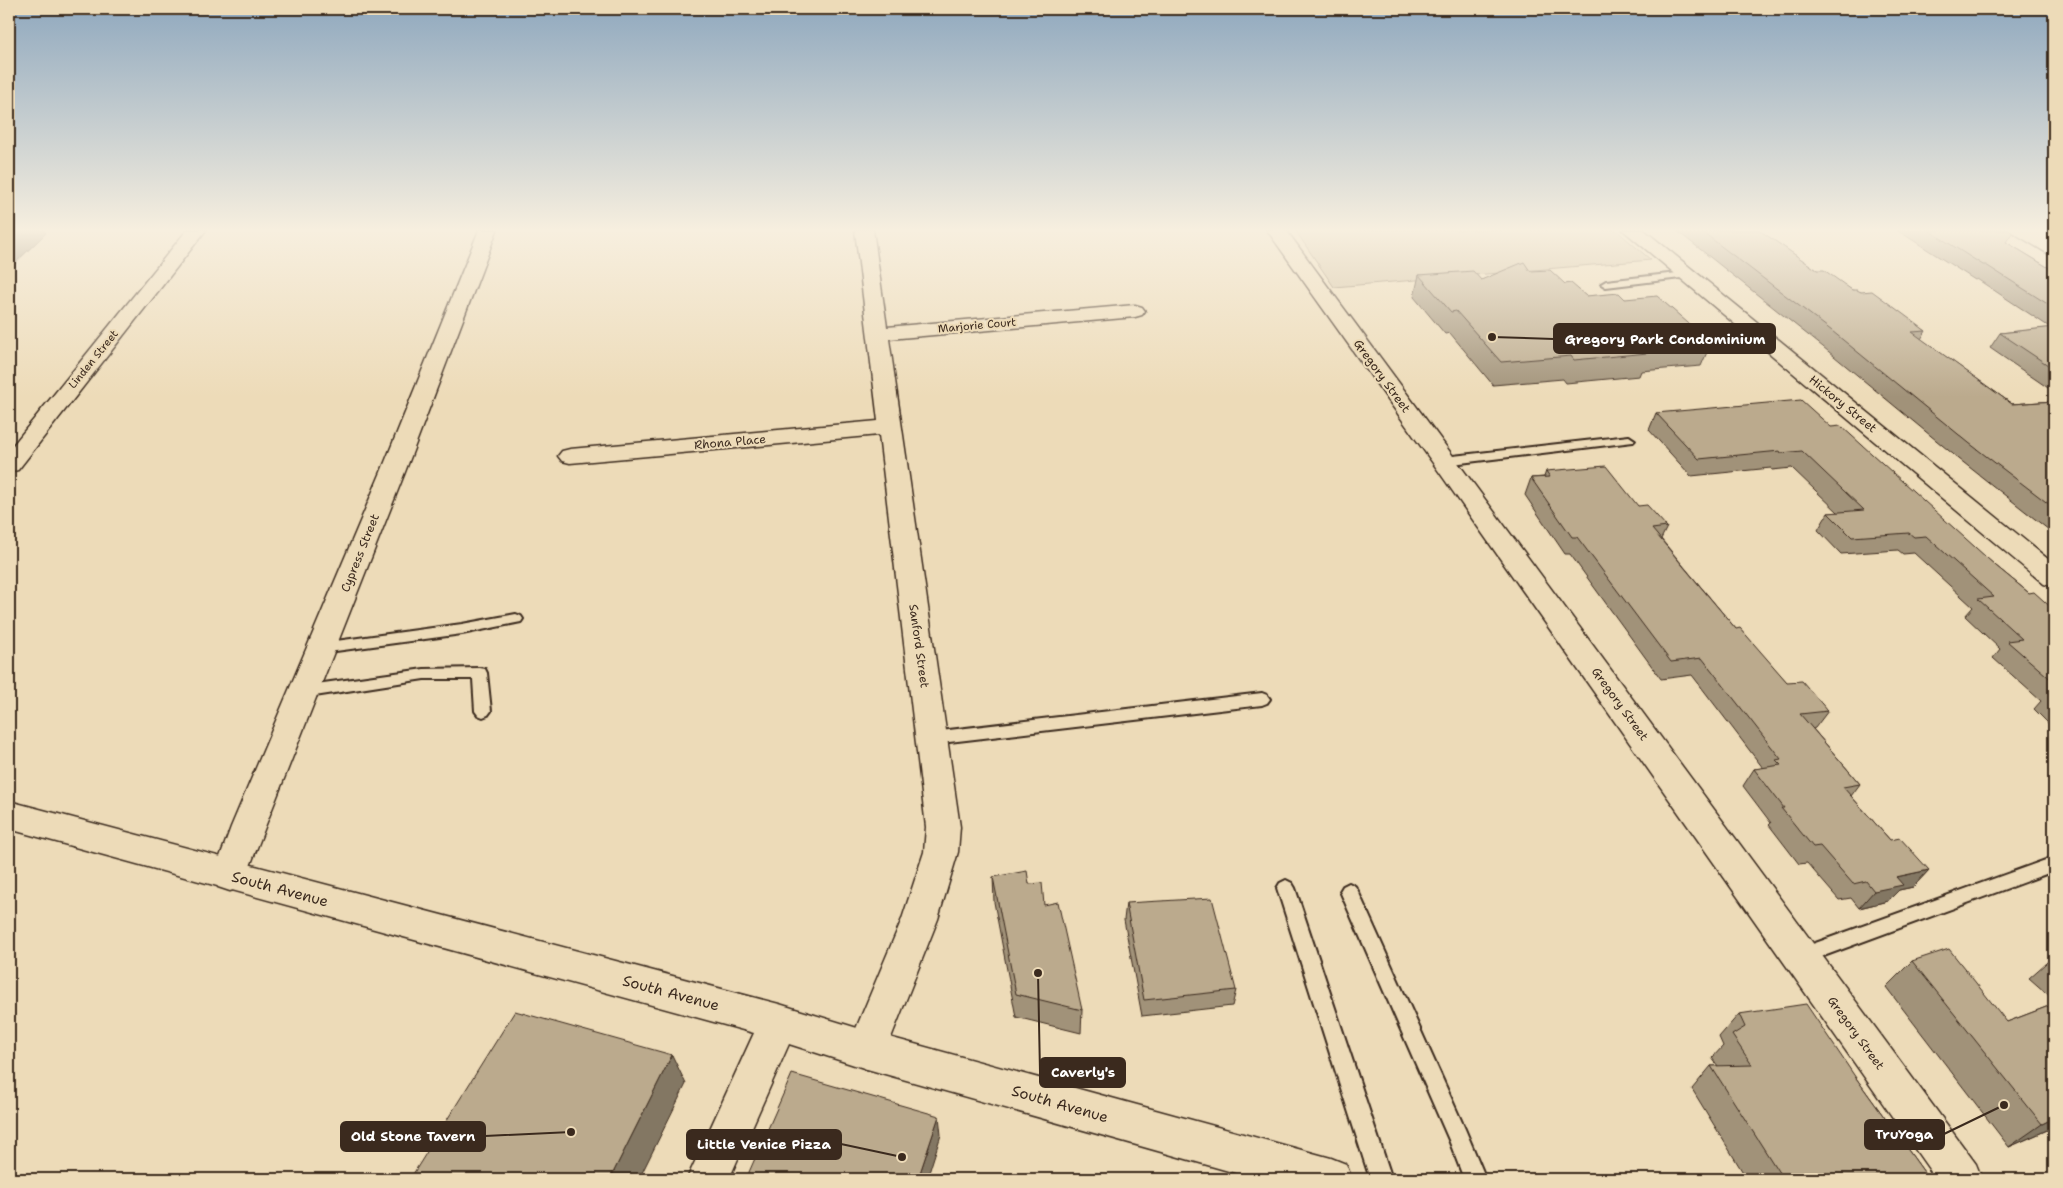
<svg xmlns="http://www.w3.org/2000/svg" width="2063" height="1188" font-family="'Shantell Sans',sans-serif">
  <style>
    .green { fill: #d0bf9f; stroke: #86745e }
    .lines { fill: none; stroke-linecap: round; stroke-linejoin: round }
    .lane-casing { stroke: #3b2a1e; stroke-width: 4 }
    .street-casing { stroke: #3b2a1e; stroke-width: 3 }
    .secondary-casing { stroke: #3b2a1e; stroke-width: 3 }
    .lane { fill: #eddbb8; fill-rule: evenodd }
    .street { fill: #eddbb8; fill-rule: evenodd }
    .secondary { fill: #eddbb8; fill-rule: evenodd }
    .wall { fill: #a19279; stroke: #3b2a1e }
    .shaded-wall { fill: #837763; stroke: #3b2a1e }
    .building { fill: #bbaa8d; stroke: #3b2a1e }
    .labels { text-anchor: middle; stroke-width: 4; stroke-linejoin: round; paint-order: stroke }
    .far-street-label { font-size: 11px; fill: #3b2a1e; stroke: #eddbb8 }
    .street-label { font-size: 12px; fill: #3b2a1e; stroke: #eddbb8 }
    .near-street-label { font-size: 15px; fill: #3b2a1e; stroke: #eddbb8 }
    .leader { fill: none; stroke: #3b2a1e; stroke-width: 2 }
    .callout-dot { fill: #3b2a1e; stroke: #eddbb8; stroke-width: 2 }
    .callout { fill: #3b2a1e; stroke: #3b2a1e; stroke-width: 2 }
    .callout-label { font-size: 14px; text-anchor: middle; font-weight: bold; fill: #fff }
  </style>
  <rect width="100%" height="100%" fill="#eddbb8"/>
  <filter id="ink" filterUnits="userSpaceOnUse"><feTurbulence type="fractalNoise" baseFrequency=".02" numOctaves="2"/><feDisplacementMap in="SourceGraphic" scale="10" xChannelSelector="R" yChannelSelector="G"/><feConvolveMatrix kernelMatrix="1 2 1 2 8 2 1 2 1" color-interpolation-filters="sRGB"/></filter>
  <g filter="url(#ink)">
    <path class="green" d="M 1295,230 L 1616,230 L 1651,260 L 1334,287 Z"/>
    <g class="lines">
      <defs>
        <path id="lane" d="M 1686,272 L 1689,273 L 1689,277 L 1606,287 L 1601,284 L 1606,281 Z
          M 1629,436 L 1635,440 L 1633,442 L 1444,465 L 1438,461 L 1444,457 Z
          M 516,614 L 521,616 L 523,619 L 521,622 L 462,634 L 321,653 L 316,652 L 314,648 L 316,644 L 321,643 L 462,624 Z
          M 480,668 L 485,669 L 487,673 L 491,711 L 488,715 L 483,717 L 478,715 L 475,711 L 473,679 L 424,679 L 302,698 L 297,696 L 294,692 L 297,688 L 302,686 L 424,669 Z
          M 1262,693 L 1267,695 L 1270,699 L 1267,703 L 1262,705 L 932,744 L 926,742 L 924,738 L 926,734 L 932,732 Z
          M 2054,857 L 2054,871 L 1802,964 L 1796,962 L 1793,956 L 1796,950 Z
          M 1286,880 L 1292,883 L 1295,888 L 1392,1179 L 1370,1179 L 1277,888 L 1280,883 Z
          M 1349,883 L 1355,886 L 1358,891 L 1465,1129 L 1486,1179 L 1464,1179 L 1449,1140 L 1340,891 L 1343,886 Z"/>
        <path id="street" d="M 479,230 L 497,230 L 405,472 L 265,827 L 242,887 L 230,891 L 218,887 L 213,876 L 231,827 L 381,472 Z
          M 855,230 L 873,230 L 887,327 L 1135,305 L 1142,307 L 1145,311 L 1142,315 L 1135,317 L 889,339 L 960,827 L 958,852 L 938,919 L 881,1063 L 867,1069 L 853,1063 L 847,1050 L 902,919 L 924,852 L 926,827 L 879,435 L 570,463 L 562,461 L 558,456 L 562,451 L 570,449 L 878,421 Z
          M 1623,230 L 1644,230 L 2054,564 L 2054,587 L 2044,584 Z"/>
        <path id="secondary" d="M 187,230 L 206,230 L 18,470 L 9,472 L 9,450 Z
          M 1267,230 L 1286,230 L 1976,1164 L 1982,1179 L 1936,1179 L 1435,466 Z
          M 1983,230 L 2006,230 L 2054,259 L 2054,273 L 2047,271 L 1986,234 Z
          M 9,801 L 779,1004 L 867,1031 L 1331,1158 L 1346,1164 L 1352,1179 L 1257,1179 L 867,1069 L 789,1044 L 729,1179 L 687,1179 L 754,1033 L 9,829 Z"/>
      </defs>
      <use href="#lane" class="lane-casing"/>
      <use href="#street" class="street-casing"/>
      <use href="#secondary" class="secondary-casing"/>
      <use href="#lane" class="lane"/>
      <use href="#street" class="street"/>
      <use href="#secondary" class="secondary"/>
    </g>
    <path class="wall" d="M 1676,230 L 1759,230 L 1817,270 L 1852,290 L 1861,292 L 1926,331 L 1921,339 L 2012,404 L 2054,401 L 2054,534 L 1959,459 L 1823,347 Z
      M 1897,230 L 2009,230 L 2006,242 L 2054,271 L 2054,392 L 1990,348 L 2000,333 L 2051,328 L 1977,279 L 1975,280 Z
      M 1530,271 L 1565,284 L 1586,296 L 1625,299 L 1711,343 L 1701,366 L 1641,371 L 1639,376 L 1566,383 L 1563,379 L 1493,385 L 1450,333 L 1445,334 L 1414,297 L 1419,275 L 1481,280 Z
      M 1656,413 L 1831,427 L 1996,566 L 2029,593 L 2054,610 L 2054,729 L 2034,709 L 2041,701 L 1993,658 L 2000,649 L 1965,616 L 1973,607 L 1914,553 L 1903,554 L 1898,550 L 1841,554 L 1818,530 L 1828,513 L 1839,513 L 1792,468 L 1772,470 L 1771,468 L 1691,476 L 1649,430 Z
      M 1546,471 L 1638,506 L 1667,527 L 1661,539 L 1736,629 L 1787,682 L 1828,711 L 1815,728 L 1813,729 L 1860,784 L 1851,796 L 1890,840 L 1929,870 L 1913,887 L 1899,890 L 1888,901 L 1859,908 L 1851,898 L 1839,900 L 1807,863 L 1799,864 L 1769,825 L 1771,823 L 1743,786 L 1754,769 L 1763,768 L 1692,675 L 1661,679 L 1570,554 L 1565,554 L 1525,495 L 1531,478 L 1544,477 Z
      M 993,877 L 1029,884 L 1044,905 L 1082,1010 L 1081,1033 L 1016,1017 L 994,902 Z
      M 1126,903 L 1236,990 L 1232,1006 L 1142,1016 L 1124,920 Z
      M 2054,956 L 2054,1000 L 2029,978 Z
      M 1912,961 L 2007,1022 L 2054,1004 L 2054,1127 L 2009,1147 L 1886,987 Z
      M 1739,1014 L 1856,1078 L 1929,1179 L 1747,1179 L 1692,1089 L 1711,1066 L 1718,1066 L 1712,1058 L 1723,1046 L 1719,1037 Z"/>
    <path class="shaded-wall" d="M 12,230 L 44,230 L 46,233 L 9,269 L 9,233 Z
      M 1929,870 L 1913,887 L 1899,890 L 1888,901 L 1859,908 L 1874,891 L 1896,877 Z
      M 672,1055 L 686,1084 L 639,1179 L 610,1179 Z
      M 939,1116 L 941,1135 L 927,1179 L 918,1179 Z
      M 2054,1118 L 2054,1127 L 2009,1147 L 2042,1124 Z"/>
    <path class="building" d="M 1700,230 L 1759,230 L 1817,270 L 1824,270 L 1852,290 L 1857,290 L 1861,292 L 1872,291 L 1926,331 L 1912,332 L 2012,404 L 2054,401 L 2054,508 L 1969,443 L 1832,331 Z
      M 1928,230 L 2009,230 L 2012,233 L 2006,242 L 2054,271 L 2054,308 L 1986,265 L 1983,265 Z
      M 1524,262 L 1530,271 L 1550,270 L 1565,284 L 1571,283 L 1586,296 L 1619,293 L 1625,299 L 1657,296 L 1711,343 L 1644,349 L 1648,353 L 1574,360 L 1571,356 L 1501,362 L 1456,311 L 1451,312 L 1419,275 L 1473,271 L 1481,280 Z
      M 2054,327 L 2054,369 L 2000,333 Z
      M 1801,400 L 1831,427 L 1841,426 L 1996,566 L 2029,593 L 2034,592 L 2054,610 L 2054,682 L 2007,641 L 2022,639 L 1978,599 L 1994,597 L 1926,536 L 1914,537 L 1909,533 L 1852,537 L 1828,513 L 1864,510 L 1802,451 L 1781,453 L 1780,451 L 1699,459 L 1656,413 Z
      M 1606,466 L 1638,506 L 1647,505 L 1667,527 L 1652,529 L 1736,629 L 1740,628 L 1787,682 L 1802,681 L 1828,711 L 1800,714 L 1860,784 L 1843,787 L 1890,840 L 1900,838 L 1929,870 L 1896,877 L 1903,885 L 1874,891 L 1866,881 L 1853,884 L 1820,846 L 1813,847 L 1781,808 L 1784,808 L 1754,769 L 1781,765 L 1776,760 L 1781,759 L 1702,658 L 1671,662 L 1577,537 L 1572,537 L 1531,478 L 1550,477 L 1546,471 Z
      M 2054,691 L 2054,697 L 2049,692 Z
      M 1027,871 L 1029,884 L 1042,883 L 1044,905 L 1058,902 L 1082,1010 L 1016,994 L 993,877 Z
      M 1212,898 L 1236,990 L 1144,1000 L 1126,903 Z
      M 1949,949 L 2007,1022 L 2054,1004 L 2054,1118 L 2042,1124 L 1912,961 Z
      M 1806,1004 L 1856,1078 L 1929,1179 L 1783,1179 L 1711,1066 L 1752,1065 L 1732,1035 L 1745,1027 L 1739,1014 Z
      M 515,1011 L 672,1055 L 610,1179 L 410,1179 Z
      M 792,1074 L 939,1116 L 918,1179 L 746,1179 Z"/>
  </g>
  <linearGradient id="sky" x2="0" y2="1"><stop stop-color="#8fa8be"/><stop offset="0.58" stop-color="#f7efdf"/><stop offset="1" stop-color="#f7efdf" stop-opacity="0"/></linearGradient>
  <rect width="2063" height="397" fill="url(#sky)"/>
  <g class="labels">
    <g class="far-street-label">
      <text transform="translate(977 325) rotate(-5)" y="4">Marjorie Court</text>
      <text transform="translate(93 359) rotate(-51)" y="4">Linden Street</text>
    </g>
    <g class="street-label">
      <text transform="translate(1382 376) rotate(54)" y="4">Gregory Street</text>
      <text transform="translate(1843 404) rotate(39)" y="4">Hickory Street</text>
      <text transform="translate(730 442) rotate(-5)" y="4">Rhona Place</text>
      <text transform="translate(360 553) rotate(-68)" y="4">Cypress Street</text>
      <text transform="translate(919 646) rotate(82)" y="4">Sanford Street</text>
      <text transform="translate(1620 704) rotate(54)" y="4">Gregory Street</text>
      <text transform="translate(1856 1033) rotate(54)" y="4">Gregory Street</text>
    </g>
    <g class="near-street-label">
      <text transform="translate(280 889) rotate(15)" y="5">South Avenue</text>
      <text transform="translate(671 993) rotate(15)" y="5">South Avenue</text>
      <text transform="translate(1060 1104) rotate(16)" y="5">South Avenue</text>
    </g>
  </g>
  <path class="leader" d="M1492 337L1554 339M1038 973L1040 1072M2004 1105L1944 1134M571 1132L485 1136M902 1157L841 1144"/>
  <g class="callout-dot">
    <circle cx="1492" cy="337" r="5"/>
    <circle cx="1038" cy="973" r="5"/>
    <circle cx="2004" cy="1105" r="5"/>
    <circle cx="571" cy="1132" r="5"/>
    <circle cx="902" cy="1157" r="5"/>
  </g>
  <g class="callout">
    <rect x="1554" y="324" width="221" height="29" rx="5"/>
    <rect x="1040" y="1058" width="85" height="29" rx="5"/>
    <rect x="1865" y="1120" width="79" height="29" rx="5"/>
    <rect x="341" y="1122" width="144" height="29" rx="5"/>
    <rect x="687" y="1130" width="154" height="29" rx="5"/>
  </g>
  <g class="callout-label">
    <text x="1665" y="344">Gregory Park Condominium</text>
    <text x="1083" y="1077">Caverly's</text>
    <text x="1904" y="1139">TruYoga</text>
    <text x="413" y="1141">Old Stone Tavern</text>
    <text x="764" y="1149">Little Venice Pizza</text>
  </g>
  <rect width="2063" height="1188" fill="none" stroke="#eddbb8" stroke-width="30"/>
  <rect x="15" y="15" width="2033" height="1158" fill="none" stroke="#3b2a1e" stroke-width="2" filter="url(#ink)"/>
</svg>
